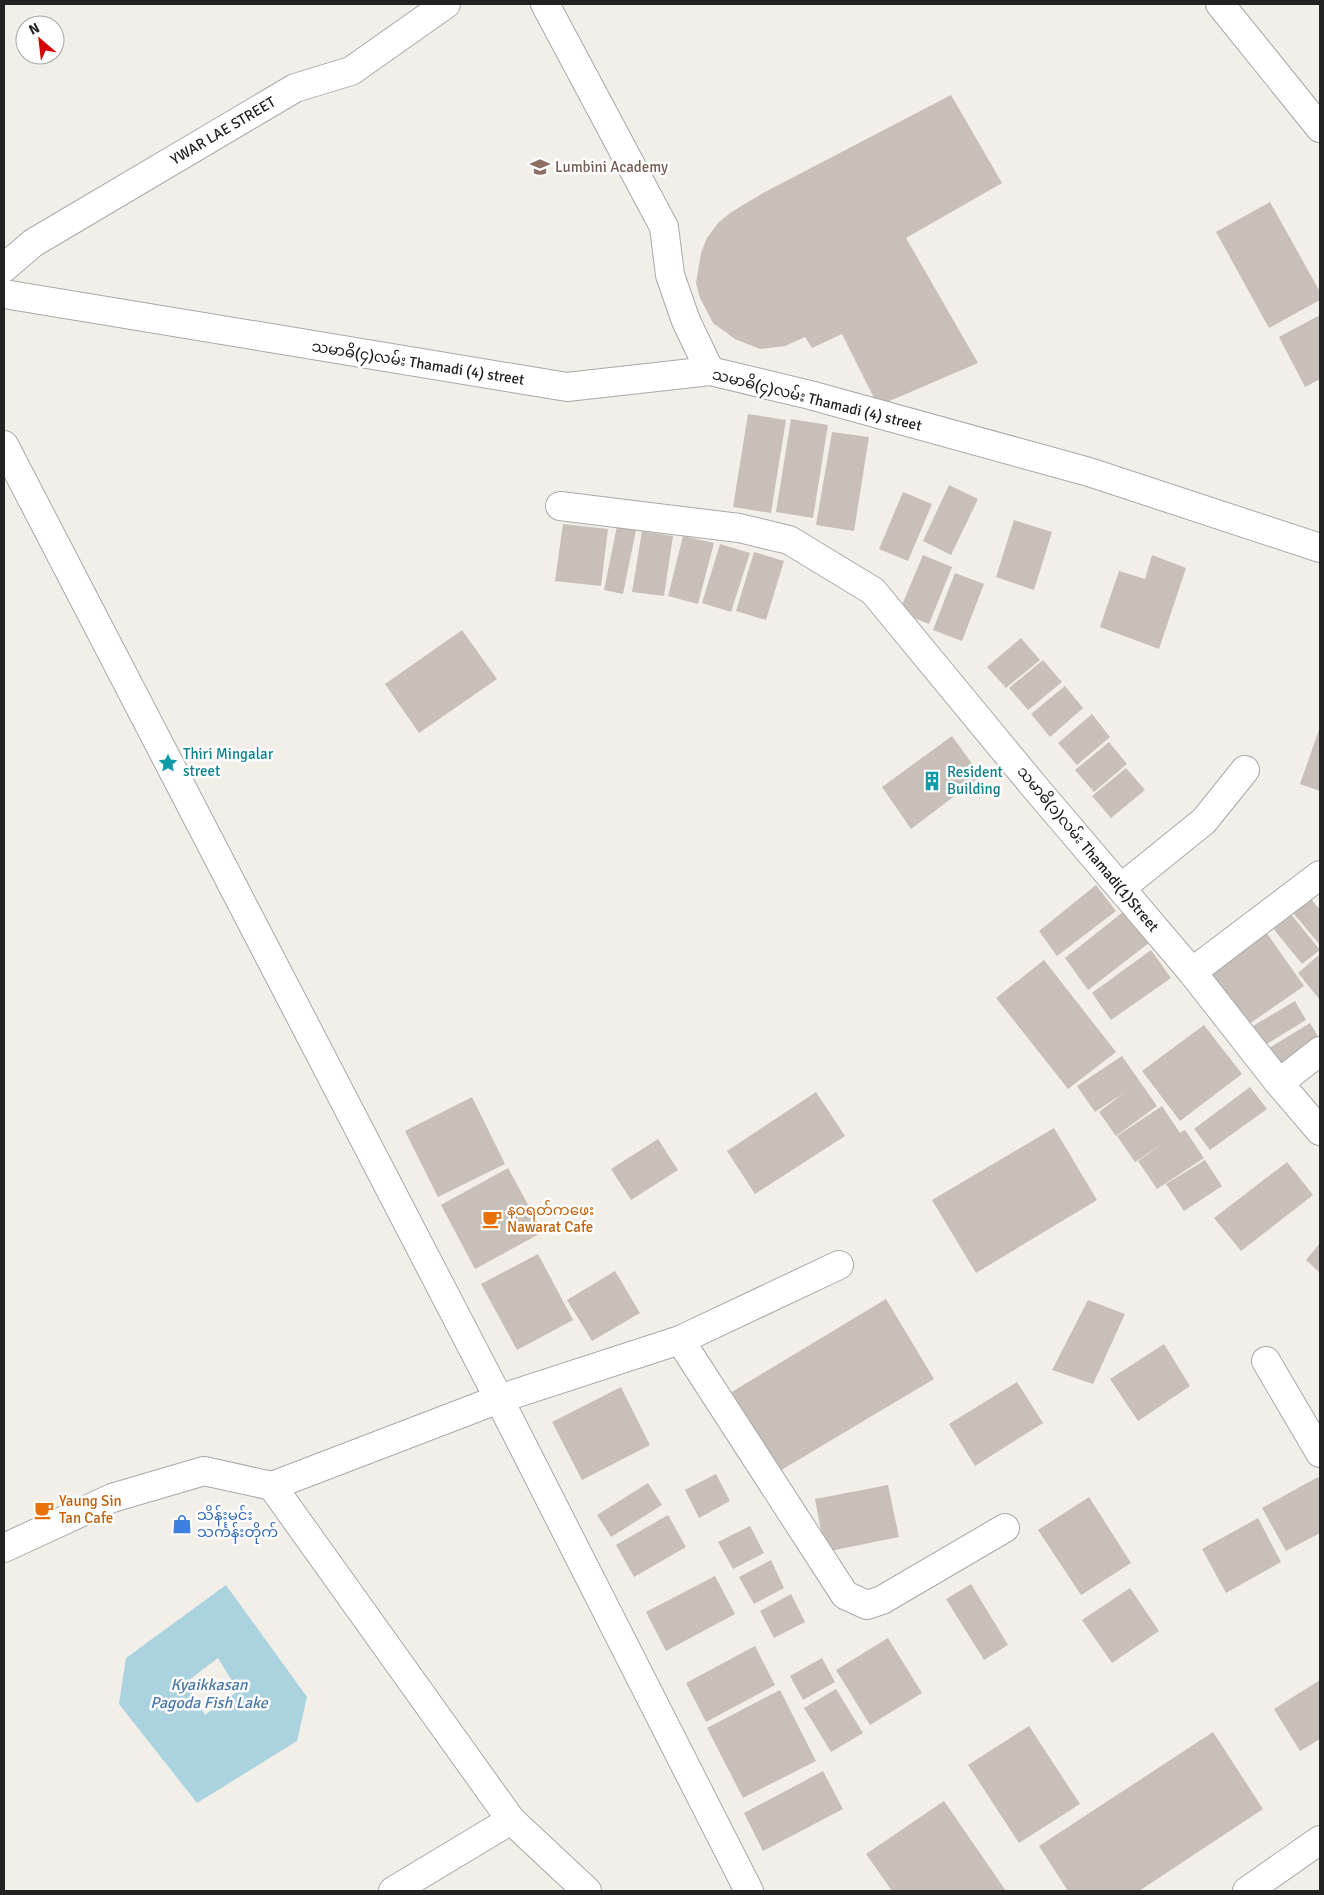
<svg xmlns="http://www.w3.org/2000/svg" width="1324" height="1895" font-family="Signika,'Noto Sans Myanmar',sans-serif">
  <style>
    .water { fill: #aad3df }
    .pier { fill: #f2efe9 }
    .building { fill: #c7bfb8 }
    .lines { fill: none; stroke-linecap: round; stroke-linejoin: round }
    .minor-casing { stroke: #a9a9a9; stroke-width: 30 }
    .minor { stroke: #fff; stroke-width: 28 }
    .labels { text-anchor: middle; stroke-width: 5; stroke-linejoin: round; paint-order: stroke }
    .street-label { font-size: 15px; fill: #222; stroke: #fff }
    .education-label { font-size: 15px; fill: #785e54; stroke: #fff; text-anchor: start }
    .culture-label { font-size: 15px; fill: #0d838f; stroke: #fff; text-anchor: start }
    .food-label { font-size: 15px; fill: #c56008; stroke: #fff; text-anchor: start }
    .shop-label { font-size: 15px; fill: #366cbe; stroke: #fff; text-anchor: start }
    .water-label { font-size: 16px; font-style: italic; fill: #4a7aab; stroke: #fff }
  </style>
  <rect width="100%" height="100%" fill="#f2efe9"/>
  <path class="water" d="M 226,1585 L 307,1697 L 297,1741 L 197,1803 L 119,1704 L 126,1658 Z"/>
  <path class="pier" d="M 218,1658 L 238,1691 L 205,1715 L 185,1683 Z"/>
  <path class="building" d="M 951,95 L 1002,183 L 906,238 L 978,363 L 878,406 L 842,334 L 812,348 L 805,337 L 785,346 L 760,349 L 735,339 L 713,323 L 700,298 L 696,283 L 701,253 L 707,238 L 718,223 L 730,213 L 763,193 Z
    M 1270,202 L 1320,292 L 1320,300 L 1269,328 L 1216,232 Z
    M 1320,315 L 1320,379 L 1305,387 L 1279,337 Z
    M 748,414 L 786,420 L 771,513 L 733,507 Z
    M 791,419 L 828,425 L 813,518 L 776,512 Z
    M 832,432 L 869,437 L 854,531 L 816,525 Z
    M 949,485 L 978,499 L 951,555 L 923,541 Z
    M 903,492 L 932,504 L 908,561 L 879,549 Z
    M 1014,520 L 1052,532 L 1034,590 L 996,577 Z
    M 563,524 L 608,529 L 601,586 L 555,581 Z
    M 617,526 L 636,530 L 623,594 L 604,590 Z
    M 642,531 L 673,536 L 664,596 L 632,592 Z
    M 683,536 L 714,543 L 698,604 L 668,596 Z
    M 720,544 L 750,553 L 731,612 L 702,603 Z
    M 754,552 L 784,561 L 766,620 L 736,611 Z
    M 923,555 L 952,567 L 929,624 L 899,612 Z
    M 1152,555 L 1186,568 L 1159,649 L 1100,627 L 1119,571 L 1145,579 Z
    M 955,573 L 984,584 L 962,641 L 933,630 Z
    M 462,630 L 497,679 L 419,733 L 385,684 Z
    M 1021,638 L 1040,660 L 1006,688 L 987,667 Z
    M 1043,660 L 1062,682 L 1028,710 L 1009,688 Z
    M 1065,686 L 1083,708 L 1050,737 L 1031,714 Z
    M 1092,714 L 1110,737 L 1077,765 L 1058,743 Z
    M 1320,727 L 1320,791 L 1300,784 Z
    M 952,736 L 981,776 L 911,829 L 882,787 Z
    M 1109,742 L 1127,764 L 1094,792 L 1075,770 Z
    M 1126,768 L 1145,790 L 1111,818 L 1092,796 Z
    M 1096,885 L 1116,911 L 1057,956 L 1039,931 Z
    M 1307,894 L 1320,910 L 1320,945 L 1289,908 Z
    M 1123,912 L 1149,943 L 1088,990 L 1065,958 Z
    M 1290,913 L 1320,950 L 1302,964 L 1272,927 Z
    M 1261,925 L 1304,986 L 1242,1029 L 1199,970 Z
    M 1151,950 L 1171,978 L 1111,1020 L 1092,993 Z
    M 1320,954 L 1320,1000 L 1298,973 Z
    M 1044,960 L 1116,1052 L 1068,1089 L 996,998 Z
    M 1295,1001 L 1306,1020 L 1265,1045 L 1253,1026 Z
    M 1310,1023 L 1320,1040 L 1281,1067 L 1269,1048 Z
    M 1204,1025 L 1242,1074 L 1180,1121 L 1142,1071 Z
    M 1122,1056 L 1157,1106 L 1116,1136 L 1099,1112 L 1125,1092 L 1095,1112 L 1077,1086 Z
    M 1250,1087 L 1267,1109 L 1210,1150 L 1194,1129 Z
    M 816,1092 L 845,1136 L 755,1194 L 727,1151 Z
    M 472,1097 L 505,1164 L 438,1197 L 405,1131 Z
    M 1162,1106 L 1180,1133 L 1185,1130 L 1204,1158 L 1157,1189 L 1138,1161 L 1167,1141 L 1135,1162 L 1117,1136 Z
    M 1054,1128 L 1097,1200 L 976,1273 L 932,1200 Z
    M 658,1139 L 678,1170 L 631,1200 L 611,1169 Z
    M 1205,1160 L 1222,1186 L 1184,1211 L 1166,1184 Z
    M 1287,1162 L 1313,1195 L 1241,1251 L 1214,1218 Z
    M 508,1168 L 543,1232 L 475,1269 L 441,1205 Z
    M 1320,1243 L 1320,1273 L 1306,1260 Z
    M 538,1254 L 573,1320 L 517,1350 L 481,1284 Z
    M 615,1271 L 640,1313 L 592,1341 L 567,1300 Z
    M 886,1299 L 934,1379 L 778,1472 L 730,1393 Z
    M 1088,1300 L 1125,1314 L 1093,1384 L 1052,1370 Z
    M 1164,1344 L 1190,1386 L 1138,1421 L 1110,1379 Z
    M 1017,1382 L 1043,1423 L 975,1466 L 949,1424 Z
    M 621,1387 L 650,1445 L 582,1480 L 552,1422 Z
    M 716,1474 L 730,1501 L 699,1518 L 685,1490 Z
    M 1318,1477 L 1320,1481 L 1320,1533 L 1286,1551 L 1262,1508 Z
    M 648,1483 L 662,1505 L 611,1537 L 597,1515 Z
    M 888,1485 L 899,1537 L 825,1552 L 815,1499 Z
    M 1089,1497 L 1131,1563 L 1081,1595 L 1038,1530 Z
    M 668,1515 L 686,1547 L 634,1577 L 616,1545 Z
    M 1258,1518 L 1281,1562 L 1226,1593 L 1202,1549 Z
    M 750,1526 L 764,1553 L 733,1569 L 718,1542 Z
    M 771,1560 L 784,1588 L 754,1604 L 739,1577 Z
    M 715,1576 L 735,1614 L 666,1651 L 646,1612 Z
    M 971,1584 L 1008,1645 L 984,1660 L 946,1599 Z
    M 1130,1588 L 1159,1631 L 1112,1663 L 1082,1620 Z
    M 791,1594 L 805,1622 L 774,1638 L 760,1611 Z
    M 888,1638 L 922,1693 L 870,1725 L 836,1670 Z
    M 755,1646 L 775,1685 L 706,1722 L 686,1683 Z
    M 822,1658 L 835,1682 L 803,1700 L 790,1676 Z
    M 1320,1680 L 1320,1739 L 1300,1751 L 1274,1709 Z
    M 836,1689 L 863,1733 L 831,1752 L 804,1708 Z
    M 780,1690 L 816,1761 L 743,1798 L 707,1728 Z
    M 1029,1726 L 1080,1804 L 1019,1843 L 968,1765 Z
    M 1213,1732 L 1263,1809 L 1139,1891 L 1068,1891 L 1039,1846 Z
    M 823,1771 L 843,1809 L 763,1851 L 744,1813 Z
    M 944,1801 L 1006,1891 L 892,1891 L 866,1854 Z"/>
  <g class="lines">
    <defs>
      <g id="minor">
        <path d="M 545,4 L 664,227 L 670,275 L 686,321 L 710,371"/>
        <path d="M 1220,4 L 1320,128"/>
        <path id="s1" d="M 4,268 L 33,243 L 295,88 L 351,71 L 446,4"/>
        <path d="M 4,294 L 567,387 L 710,371 L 810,395 L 1089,472 L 1320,548"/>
        <path d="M 4,445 L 499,1399 L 749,1891"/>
        <path d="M 560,506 L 739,528 L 789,540 L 873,591 L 1033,785 L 1192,972 L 1279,1083 L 1320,1131"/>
        <path d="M 1121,888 L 1204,821 L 1245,770"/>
        <path d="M 1192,972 L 1320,875"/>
        <path d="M 1279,1083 L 1320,1051"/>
        <path d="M 680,1340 L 845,1595 L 867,1605 L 882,1600 L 1005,1528"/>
        <path d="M 1266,1361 L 1320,1453"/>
        <path d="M 272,1486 L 499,1399 L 680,1340 L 839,1265"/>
        <path d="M 4,1548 L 112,1498 L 204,1471 L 272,1486 L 511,1820 L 587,1891"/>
        <path d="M 393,1891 L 511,1820"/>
        <path d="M 1247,1891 L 1320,1840"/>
      </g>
    </defs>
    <use href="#minor" class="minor-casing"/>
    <use href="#minor" class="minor"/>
  </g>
  <defs>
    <symbol id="school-bare" viewBox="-9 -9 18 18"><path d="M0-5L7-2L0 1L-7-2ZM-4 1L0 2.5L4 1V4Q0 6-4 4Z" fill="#8d6e63" stroke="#fff" stroke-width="2.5" paint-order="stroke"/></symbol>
    <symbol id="sight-bare" viewBox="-9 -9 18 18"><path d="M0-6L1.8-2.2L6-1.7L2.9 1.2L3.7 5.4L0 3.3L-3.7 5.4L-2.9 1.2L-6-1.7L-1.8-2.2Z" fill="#0f9aa8" stroke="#fff" stroke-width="2.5" paint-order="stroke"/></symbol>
    <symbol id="building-bare" viewBox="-9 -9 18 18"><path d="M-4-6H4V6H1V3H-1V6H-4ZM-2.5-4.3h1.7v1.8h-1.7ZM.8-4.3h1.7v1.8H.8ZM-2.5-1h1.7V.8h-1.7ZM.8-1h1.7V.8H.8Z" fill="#0f9aa8" stroke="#fff" stroke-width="2.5" paint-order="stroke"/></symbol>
    <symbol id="cafe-bare" viewBox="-9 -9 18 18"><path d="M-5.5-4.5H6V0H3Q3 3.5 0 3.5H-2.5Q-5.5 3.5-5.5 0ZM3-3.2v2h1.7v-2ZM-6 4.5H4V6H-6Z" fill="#e8710a" stroke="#fff" stroke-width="2.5" paint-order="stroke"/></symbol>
    <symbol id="shop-bare" viewBox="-9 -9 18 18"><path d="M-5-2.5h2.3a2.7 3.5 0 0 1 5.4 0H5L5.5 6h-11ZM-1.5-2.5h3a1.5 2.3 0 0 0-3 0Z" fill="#3f7fe0" stroke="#fff" stroke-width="2.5" paint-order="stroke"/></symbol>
  </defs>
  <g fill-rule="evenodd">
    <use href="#school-bare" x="526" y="153" width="28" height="28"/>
    <use href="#sight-bare" x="154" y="749" width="28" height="28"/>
    <use href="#building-bare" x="918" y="767" width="28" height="28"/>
    <use href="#cafe-bare" x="478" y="1205" width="28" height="28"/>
    <use href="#cafe-bare" x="30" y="1496" width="28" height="28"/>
    <use href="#shop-bare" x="168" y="1510" width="28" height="28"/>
  </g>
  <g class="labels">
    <g class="street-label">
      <text dy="5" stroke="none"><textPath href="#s1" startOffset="259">YWAR LAE STREET</textPath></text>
      <text transform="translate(418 363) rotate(9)" y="5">သမာဓိ(၄)လမ်း Thamadi (4) street</text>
      <text transform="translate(817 400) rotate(14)" y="5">သမာဓိ(၄)လမ်း Thamadi (4) street</text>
      <text transform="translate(1088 849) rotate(50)" y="5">သမာဓိ(၁)လမ်း Thamadi(1)Street</text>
    </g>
    <g class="education-label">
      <text x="555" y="172">Lumbini Academy</text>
    </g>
    <g class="culture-label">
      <text x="183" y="759">Thiri Mingalar<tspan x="183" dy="17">street</tspan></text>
      <text x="947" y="777">Resident<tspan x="947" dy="17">Building</tspan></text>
    </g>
    <g class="food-label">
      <text x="507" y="1215">နဝရတ်ကဖေး<tspan x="507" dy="17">Nawarat Cafe</tspan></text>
      <text x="59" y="1506">Yaung Sin<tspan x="59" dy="17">Tan Cafe</tspan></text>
    </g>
    <g class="shop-label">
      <text x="197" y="1520">သိန်းမင်း<tspan x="197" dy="17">သင်္ကန်းတိုက်</tspan></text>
    </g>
    <g class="water-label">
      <text x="209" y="1690">Kyaikkasan<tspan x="209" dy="18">Pagoda Fish Lake</tspan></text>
    </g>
  </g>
  <rect width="1324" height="1895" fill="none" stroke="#222222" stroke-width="10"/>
  <g transform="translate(40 40) rotate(332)"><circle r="24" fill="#ffffff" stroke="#a7a7a7"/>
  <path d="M0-4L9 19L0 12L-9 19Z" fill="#d40000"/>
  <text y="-8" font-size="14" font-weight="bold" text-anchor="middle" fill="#222222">N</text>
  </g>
</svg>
